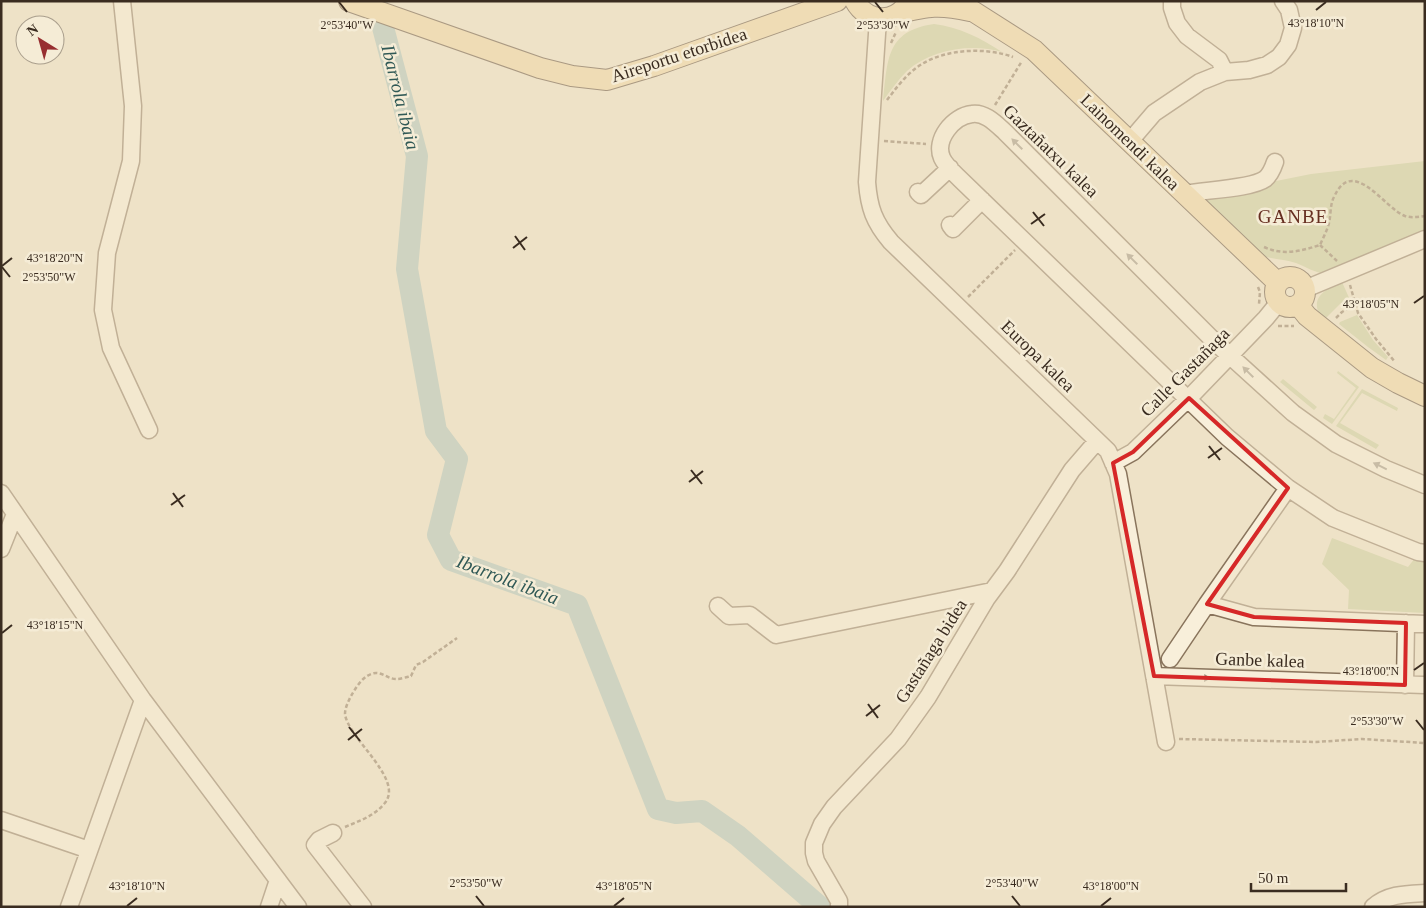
<svg xmlns="http://www.w3.org/2000/svg" width="1426" height="908" font-family="Georgia,serif">
  <style>
    .green { fill: #c7cc9b }
    .lines { fill: none; stroke-linecap: round; stroke-linejoin: round }
    .river { stroke: #a8c2ba; stroke-width: 22 }
    .minor-casing { stroke: #89745c; stroke-width: 19 }
    .major-casing { stroke: #574230; stroke-width: 22 }
    .path { stroke: #89745c; stroke-width: 2.5; stroke-dasharray: 4 2.5; stroke-linecap: butt }
    .minor { stroke: #f8efda; stroke-width: 16 }
    .major { stroke: #efd5a0; stroke-width: 20 }
    .oneway { fill: #998e7d }
    .marked { fill: none; stroke: #d62828; stroke-width: 4; stroke-linejoin: round }
    .ticks { fill: none; stroke: #3a2c20; stroke-width: 2 }
    .labels { text-anchor: middle; stroke-width: 5; stroke-linejoin: round; paint-order: stroke }
    .street-label { font-size: 18px; fill: #3a2c20; stroke: #f5ecd6 }
    .water-label { font-size: 19px; font-style: italic; fill: #305956; stroke: #f5ecd6 }
    .neighbourhood-label { font-size: 19px; letter-spacing: 1px; fill: #662e20; stroke: #f5ecd6 }
    .ticks-label { font-size: 12px; text-anchor: middle; fill: #3a2c20; stroke: #f5ecd6; stroke-width: 5; stroke-linejoin: round; paint-order: stroke }
  </style>
  <rect width="100%" height="100%" fill="#eee2c7"/>
  <path class="green" d="M 934,24 C 959,27 981,38 1002,52 C 972,43 931,49 907,71 C 898,80 890,91 883,101 C 888,61 885,31 934,24 Z
    M 1425,161 L 1425,233 L 1326,274 C 1314,272 1308,268 1296,263 C 1285,259 1273,260 1261,255 L 1196,197 L 1311,174 Z
    M 1342,282 L 1350,300 L 1341,303 L 1323,321 C 1308,299 1323,290 1342,282 Z
    M 1357,315 L 1373,340 L 1388,357 L 1386,360 L 1368,347 L 1339,324 L 1340,322 Z
    M 1338,371 L 1359,387 L 1332,424 L 1323,418 L 1325,414 L 1334,419 L 1356,388 L 1337,373 Z
    M 1283,379 L 1317,407 L 1314,410 L 1280,382 Z
    M 1362,389 L 1398,408 L 1397,411 L 1362,393 L 1340,423 L 1379,445 L 1376,449 L 1336,426 Z
    M 1332,538 L 1408,567 L 1415,558 L 1425,559 L 1425,613 L 1348,609 L 1349,590 L 1322,564 Z"/>
  <g class="lines">
    <path class="river" d="M 376,1 L 417,156 L 407,269 L 436,431 L 457,459 L 438,535 L 451,560 L 577,605 L 658,809 L 676,813 L 702,811 L 738,836 L 820,907"/>
    <defs>
      <path id="minor" d="M 122,1 L 133,106 L 131,161 L 107,253 L 103,310 L 111,348 L 149,430
        M 1172,1 L 1172,8 L 1177,23 L 1187,36 L 1219,60 L 1225,72
        M 878,19 L 867,182 C 869,208 874,222 891,242 L 1108,451 L 1118,474 L 1166,742
        M 1130,141 L 1154,113 L 1200,82 L 1225,72 L 1249,70 L 1267,65 L 1279,57 L 1288,45 L 1293,28 L 1289,10 L 1283,1
        M 918,192 L 921,195 L 950,168
        M 1184,194 C 1203,190 1251,189 1265,179 C 1270,175 1273,168 1275,162
        M 950,225 L 953,229 L 982,200
        M 1305,289 L 1425,239
        M 1113,463 L 1133,452 L 1189,398 L 1266,318 L 1279,302
        M 1425,485 L 1386,469 L 1336,444 L 1293,413 L 1217,344 L 1005,132 C 996,124 985,112 972,114 C 953,116 934,140 942,158 C 945,165 954,173 960,179 L 1227,437 L 1288,488 L 1333,518 L 1418,552 L 1425,553
        M 1,493 L 143,700 L 298,907
        M 1,549 L 15,514
        M 1207,604 L 1288,488
        M 718,606 L 729,616 L 750,615 L 776,635 L 992,591
        M 1170,659 L 1207,604 L 1254,617 L 1425,624
        M 1154,676 L 1425,685
        M 1405,685 L 1406,623
        M 1,820 L 89,850
        M 333,833 L 319,840 L 315,845 L 363,907
        M 69,907 L 143,700
        M 269,907 L 278,880
        M 839,907 L 839,901 L 816,861 L 814,853 L 814,843 L 822,824 L 834,807 L 898,739 L 928,697 L 987,598 L 1007,571 L 1072,470 L 1097,441
        M 1373,907 C 1388,894 1405,894 1425,893"/>
      <path id="major" d="M 349,1 L 540,68 L 572,76 L 607,80 L 654,66 L 837,1
        M 855,1 C 867,23 895,24 908,3
        M 957,1 L 1034,50 L 1278,283
        M 899,13 C 929,6 939,4 970,11
        M1275 292a15 15 0 1 1 30 0a15 15 0 1 1-30 0Z
        M 1299,306 L 1307,316 L 1372,368 L 1398,383 L 1425,396"/>
    </defs>
    <use href="#minor" class="minor-casing"/>
    <use href="#major" class="major-casing"/>
    <path class="path" d="M 891,43 L 896,32
      M 887,100 C 897,87 907,73 922,64 C 946,49 986,47 1013,57
      M 995,105 L 1022,61
      M 884,141 L 926,144
      M 1320,245 L 1337,261
      M 1264,247 C 1283,256 1301,251 1320,245 C 1323,238 1327,231 1329,223 C 1331,215 1330,204 1334,197 C 1353,155 1384,208 1405,216 C 1412,218 1418,217 1425,216
      M 1350,285 L 1358,313 L 1376,339 L 1395,362
      M 1258,287 L 1260,292 L 1259,304
      M 968,297 L 1015,250
      M 1336,318 L 1342,312 L 1356,304
      M 1278,326 L 1294,326
      M 1179,739 L 1316,742 L 1362,739 L 1425,743
      M 345,827 C 359,821 374,816 384,804 C 406,780 348,739 345,714 C 345,708 348,702 351,696 C 356,688 361,678 371,674 C 381,670 387,679 396,679 C 401,679 407,677 411,676 L 416,665 L 423,662 L 457,638"/>
    <use href="#minor" class="minor"/>
    <use href="#major" class="major"/>
  </g>
  <defs><path id="oneway-solid" d="M-6-.8H1V-3.2L6.5 0L1 3.2V.8H-6Z" transform="scale(1.25)"/></defs>
  <g class="oneway">
    <use href="#oneway-solid" transform="translate(1017 144) rotate(-135)"/>
    <use href="#oneway-solid" transform="translate(1132 259) rotate(-135)"/>
    <use href="#oneway-solid" transform="translate(1248 372) rotate(-135)"/>
    <use href="#oneway-solid" transform="translate(1380 466) rotate(-154)"/>
    <use href="#oneway-solid" transform="translate(1203 678) rotate(2)"/>
  </g>
  <path d="M0 0H1426V908H0ZM 1189,398 L 1288,488 L 1207,604 L 1254,617 L 1406,623 L 1405,685 L 1154,676 L 1113,463 L 1133,452 Z" fill="#eee2c7" fill-opacity=".55" fill-rule="evenodd"/>
  <path class="marked" d="M 1189,398 L 1288,488 L 1207,604 L 1254,617 L 1406,623 L 1405,685 L 1154,676 L 1113,463 L 1133,452 Z"/>
  <path class="ticks" d="M 339,2 L 347,12M 875,2 L 883,12M 1316,10 L 1326,2M 1033,212 L 1044,226M 1031,224 L 1045,214M 515,236 L 525,250M 513,248 L 527,237M 2,266 L 12,258M 2,267 L 10,277M 1414,303 L 1424,296M 1209,446 L 1220,460M 1208,458 L 1222,448M 691,470 L 702,484M 689,482 L 703,471M 173,493 L 183,507M 171,505 L 185,495M 2,633 L 12,625M 1414,670 L 1424,663M 868,704 L 878,718M 866,716 L 880,705M 1416,720 L 1424,730M 349,727 L 360,741M 348,740 L 362,729M 476,896 L 484,906M 1012,896 L 1020,906M 127,906 L 137,898M 614,906 L 624,898M 1101,906 L 1111,898"/>
  <g class="labels">
    <g class="street-label">
      <text transform="translate(679 55) rotate(-18)" y="6">Aireportu etorbidea</text>
      <text transform="translate(1130 142) rotate(44)" y="6">Lainomendi kalea</text>
      <text transform="translate(1051 151) rotate(44)" y="6">Gaztañatxu kalea</text>
      <text transform="translate(1038 356) rotate(44)" y="6">Europa kalea</text>
      <text transform="translate(1185 372) rotate(-45)" y="6">Calle Gastañaga</text>
      <text transform="translate(931 651) rotate(-58)" y="6">Gastañaga bidea</text>
      <text transform="translate(1260 660) rotate(2)" y="6">Ganbe kalea</text>
    </g>
    <g class="water-label">
      <text transform="translate(401 97) rotate(76)" y="7">Ibarrola ibaia</text>
      <text transform="translate(508 579) rotate(21)" y="7">Ibarrola ibaia</text>
    </g>
    <g class="neighbourhood-label">
      <text x="1293" y="223">GANBE</text>
    </g>
  </g>
  <g class="ticks-label">
    <text x="1316" y="27">43°18'10"N</text>
    <text x="347" y="29">2°53'40"W</text>
    <text x="883" y="29">2°53'30"W</text>
    <text x="55" y="262">43°18'20"N</text>
    <text x="49" y="281">2°53'50"W</text>
    <text x="1371" y="308">43°18'05"N</text>
    <text x="55" y="629">43°18'15"N</text>
    <text x="1371" y="675">43°18'00"N</text>
    <text x="1377" y="725">2°53'30"W</text>
    <text x="476" y="887">2°53'50"W</text>
    <text x="1012" y="887">2°53'40"W</text>
    <text x="137" y="890">43°18'10"N</text>
    <text x="624" y="890">43°18'05"N</text>
    <text x="1111" y="890">43°18'00"N</text>
  </g>
  <rect width="1426" height="908" fill="none" stroke="#3a2c20" stroke-width="5"/>
  <g transform="translate(40 40) rotate(323)"><circle r="24" fill="#f5ecd6" stroke="#aa9f8d"/>
  <path d="M0-4L9 19L0 12L-9 19Z" fill="#972e30"/>
  <text y="-8" font-size="14" font-weight="bold" text-anchor="middle" fill="#3a2c20">N</text>
  </g>
  <path d="M1251 883v8h95v-8" fill="none" stroke="#3a2c20" stroke-width="2.5"/>
  <text x="1258" y="883" font-size="15" fill="#3a2c20" stroke="#f5ecd6" stroke-width="4" paint-order="stroke">50 m</text>
</svg>
